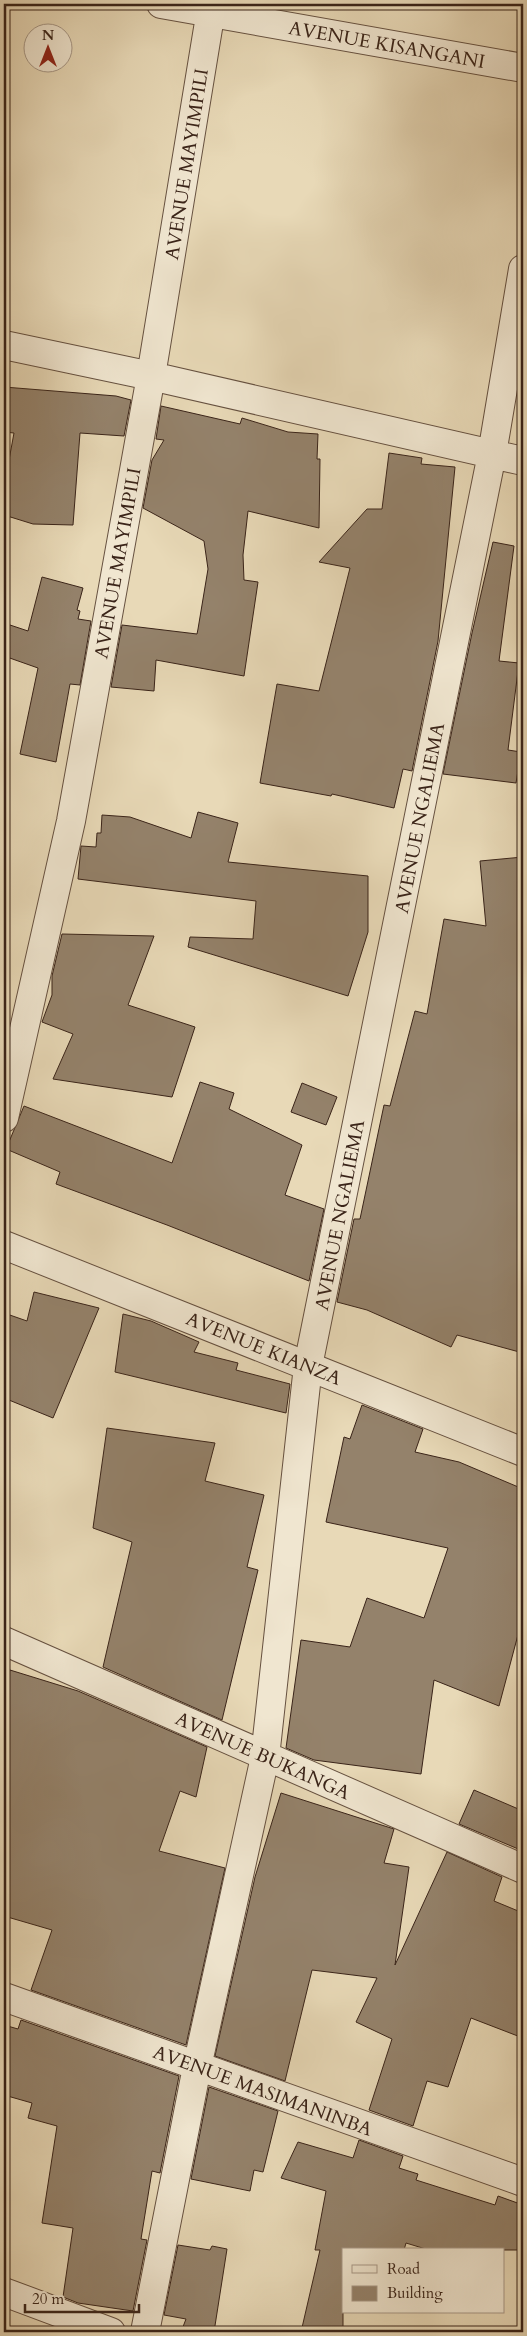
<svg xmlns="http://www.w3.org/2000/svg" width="527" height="2336" font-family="Cardo,serif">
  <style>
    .building { fill: #94826b; stroke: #3a2419 }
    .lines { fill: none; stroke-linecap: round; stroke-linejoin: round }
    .minor-casing { stroke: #665140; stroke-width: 30 }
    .tertiary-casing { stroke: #665140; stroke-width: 30 }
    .minor { stroke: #f0e6d0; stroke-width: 28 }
    .tertiary { stroke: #f0e6d0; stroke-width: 28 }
    .labels { text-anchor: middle; stroke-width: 5; stroke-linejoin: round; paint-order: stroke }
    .street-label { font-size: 19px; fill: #3a2419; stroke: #f0e6d0 }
  </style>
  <rect width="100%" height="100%" fill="#e8d9b7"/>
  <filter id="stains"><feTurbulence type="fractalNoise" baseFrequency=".004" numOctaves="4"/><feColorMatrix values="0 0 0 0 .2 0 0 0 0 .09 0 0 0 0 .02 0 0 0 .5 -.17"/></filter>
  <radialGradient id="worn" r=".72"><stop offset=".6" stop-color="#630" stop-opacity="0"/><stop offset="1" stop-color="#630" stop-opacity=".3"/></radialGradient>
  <path class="building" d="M 4,387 L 116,396 L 131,400 L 124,436 L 80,433 L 73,525 L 33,524 L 4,515 L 4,487 L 14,433 L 4,432 Z
    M 161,406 L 240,424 L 242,418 L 288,432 L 318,434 L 317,459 L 320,459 L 319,528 L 248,511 L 243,555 L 244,580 L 258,582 L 244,676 L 156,660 L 154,691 L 111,687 L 122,625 L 197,634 L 198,629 L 208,569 L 204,541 L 143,508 L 152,460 L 164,440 L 156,439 Z
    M 389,453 L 422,458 L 421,464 L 455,467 L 438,641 L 412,771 L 403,769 L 394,808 L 332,794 L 331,796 L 260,783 L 277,684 L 319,691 L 350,568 L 319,562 L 367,509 L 382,509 Z
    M 493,542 L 514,546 L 499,661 L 519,663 L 508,750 L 521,752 L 516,783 L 443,774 L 472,633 Z
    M 42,577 L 83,588 L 77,610 L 80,611 L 78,619 L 91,621 L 80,685 L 70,684 L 56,762 L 20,754 L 38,668 L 4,656 L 4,623 L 28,631 Z
    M 198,812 L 238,823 L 228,862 L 368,876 L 368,932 L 348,996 L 188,947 L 190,937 L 253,939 L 256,901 L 78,879 L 81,846 L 96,847 L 97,833 L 101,833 L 102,815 L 130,817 L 191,838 Z
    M 523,857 L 523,1353 L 457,1335 L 451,1347 L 367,1310 L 337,1302 L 354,1219 L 360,1219 L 384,1105 L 390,1106 L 415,1011 L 427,1014 L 444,919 L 486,926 L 480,861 Z
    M 62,934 L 154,936 L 128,1005 L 195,1027 L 172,1097 L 53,1079 L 73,1034 L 42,1022 L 52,995 L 52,976 Z
    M 200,1082 L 234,1093 L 229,1109 L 302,1145 L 285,1195 L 324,1209 L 309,1281 L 167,1225 L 56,1184 L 60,1172 L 6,1149 L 24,1106 L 172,1163 Z
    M 302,1083 L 337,1097 L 326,1125 L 291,1112 Z
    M 34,1292 L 99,1308 L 53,1418 L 4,1398 L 4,1313 L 27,1321 Z
    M 123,1314 L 151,1321 L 199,1342 L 194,1352 L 238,1363 L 236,1370 L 290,1384 L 286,1413 L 115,1372 Z
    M 362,1405 L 423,1429 L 415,1452 L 459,1462 L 523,1489 L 523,1616 L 499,1706 L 434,1680 L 421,1774 L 314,1760 L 286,1748 L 301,1640 L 350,1647 L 367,1598 L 424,1618 L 448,1548 L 326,1522 L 344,1437 L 350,1439 Z
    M 107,1428 L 215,1443 L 205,1481 L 264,1495 L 247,1567 L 258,1570 L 222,1720 L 103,1667 L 132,1542 L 93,1528 Z
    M 10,1670 L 78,1691 L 207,1747 L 196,1797 L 180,1791 L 159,1851 L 225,1868 L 186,2045 L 31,1990 L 52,1930 L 4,1916 L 4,1690 Z
    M 474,1790 L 523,1811 L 523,1851 L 459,1824 Z
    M 281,1793 L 394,1829 L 384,1863 L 409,1867 L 395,1965 L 447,1852 L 502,1877 L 494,1901 L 523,1913 L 523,2038 L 471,2018 L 448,2087 L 427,2081 L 413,2126 L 369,2110 L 392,2039 L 356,2022 L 377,1978 L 312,1970 L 285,2081 L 215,2056 L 255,1877 Z
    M 21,2020 L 179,2076 L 160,2173 L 152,2171 L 141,2239 L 147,2240 L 133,2311 L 78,2303 L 63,2297 L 73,2228 L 42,2223 L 57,2126 L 28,2118 L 32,2103 L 4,2095 L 4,2025 L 18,2029 Z
    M 209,2087 L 278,2111 L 263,2172 L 254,2170 L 250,2191 L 191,2179 Z
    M 359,2140 L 403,2156 L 399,2168 L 418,2174 L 416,2180 L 495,2205 L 498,2196 L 523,2205 L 523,2250 L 429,2250 L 406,2243 L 404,2250 L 343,2250 L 343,2332 L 301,2332 L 320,2250 L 315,2250 L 326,2191 L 281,2178 L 298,2142 L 353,2158 Z
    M 178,2245 L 210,2250 L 212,2246 L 227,2249 L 214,2332 L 181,2332 L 186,2319 L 164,2315 Z"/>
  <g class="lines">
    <defs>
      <path id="minor" d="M 161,4 L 523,68
        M 4,345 L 151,376 L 523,461
        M 4,1118 L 71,821 L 151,376 L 212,4
        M 4,1641 L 523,1869
        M 4,1997 L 523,2182
        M 4,2292 L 111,2332
        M 145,2332 L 197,2067 L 265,1757 L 308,1366 L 492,454 L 523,269"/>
      <path id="tertiary" d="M 4,1245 L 523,1452"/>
    </defs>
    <use href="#minor" class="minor-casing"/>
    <use href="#tertiary" class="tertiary-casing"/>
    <use href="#minor" class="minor"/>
    <use href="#tertiary" class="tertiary"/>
  </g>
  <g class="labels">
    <g class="street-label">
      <text transform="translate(387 44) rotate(10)" y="7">AVENUE KISANGANI</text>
      <text transform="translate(186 164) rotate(-81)" y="7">AVENUE MAYIMPILI</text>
      <text transform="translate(117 563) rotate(-80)" y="7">AVENUE MAYIMPILI</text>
      <text transform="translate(419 818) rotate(-79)" y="7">AVENUE NGALIEMA</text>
      <text transform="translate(339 1215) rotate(-79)" y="7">AVENUE NGALIEMA</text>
      <text transform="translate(264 1348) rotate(22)" y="7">AVENUE KIANZA</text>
      <text transform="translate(263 1755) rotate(24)" y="7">AVENUE BUKANGA</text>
      <text transform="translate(263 2090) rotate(20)" y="7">AVENUE MASIMANINBA</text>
    </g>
  </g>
  <rect width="527" height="2336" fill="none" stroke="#e8d9b7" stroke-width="20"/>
  <rect x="5" y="5" width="517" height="2326" fill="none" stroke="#3a2419" stroke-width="2.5"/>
  <rect x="10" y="10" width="507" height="2316" fill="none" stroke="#3a2419"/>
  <rect x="342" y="2248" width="162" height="65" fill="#f0e6d0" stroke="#a79887"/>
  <rect x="352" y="2265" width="25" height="8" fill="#f0e6d0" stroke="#a79887"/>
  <text x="387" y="2274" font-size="15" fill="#3a2419">Road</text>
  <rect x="352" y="2286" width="25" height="15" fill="#94826b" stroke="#a79887"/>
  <text x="387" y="2298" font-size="15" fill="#3a2419">Building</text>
  <g transform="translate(48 48)"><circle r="24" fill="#f0e6d0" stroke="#a79887"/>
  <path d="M0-4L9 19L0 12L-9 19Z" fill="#8f2418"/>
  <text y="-8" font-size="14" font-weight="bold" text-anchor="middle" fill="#3a2419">N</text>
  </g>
  <path d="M25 2304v8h114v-8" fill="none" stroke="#3a2419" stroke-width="2.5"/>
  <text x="32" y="2304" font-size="15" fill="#3a2419" stroke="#f0e6d0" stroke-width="4" paint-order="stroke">20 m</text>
  <rect width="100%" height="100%" filter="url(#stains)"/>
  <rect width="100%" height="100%" fill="url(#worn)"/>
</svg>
